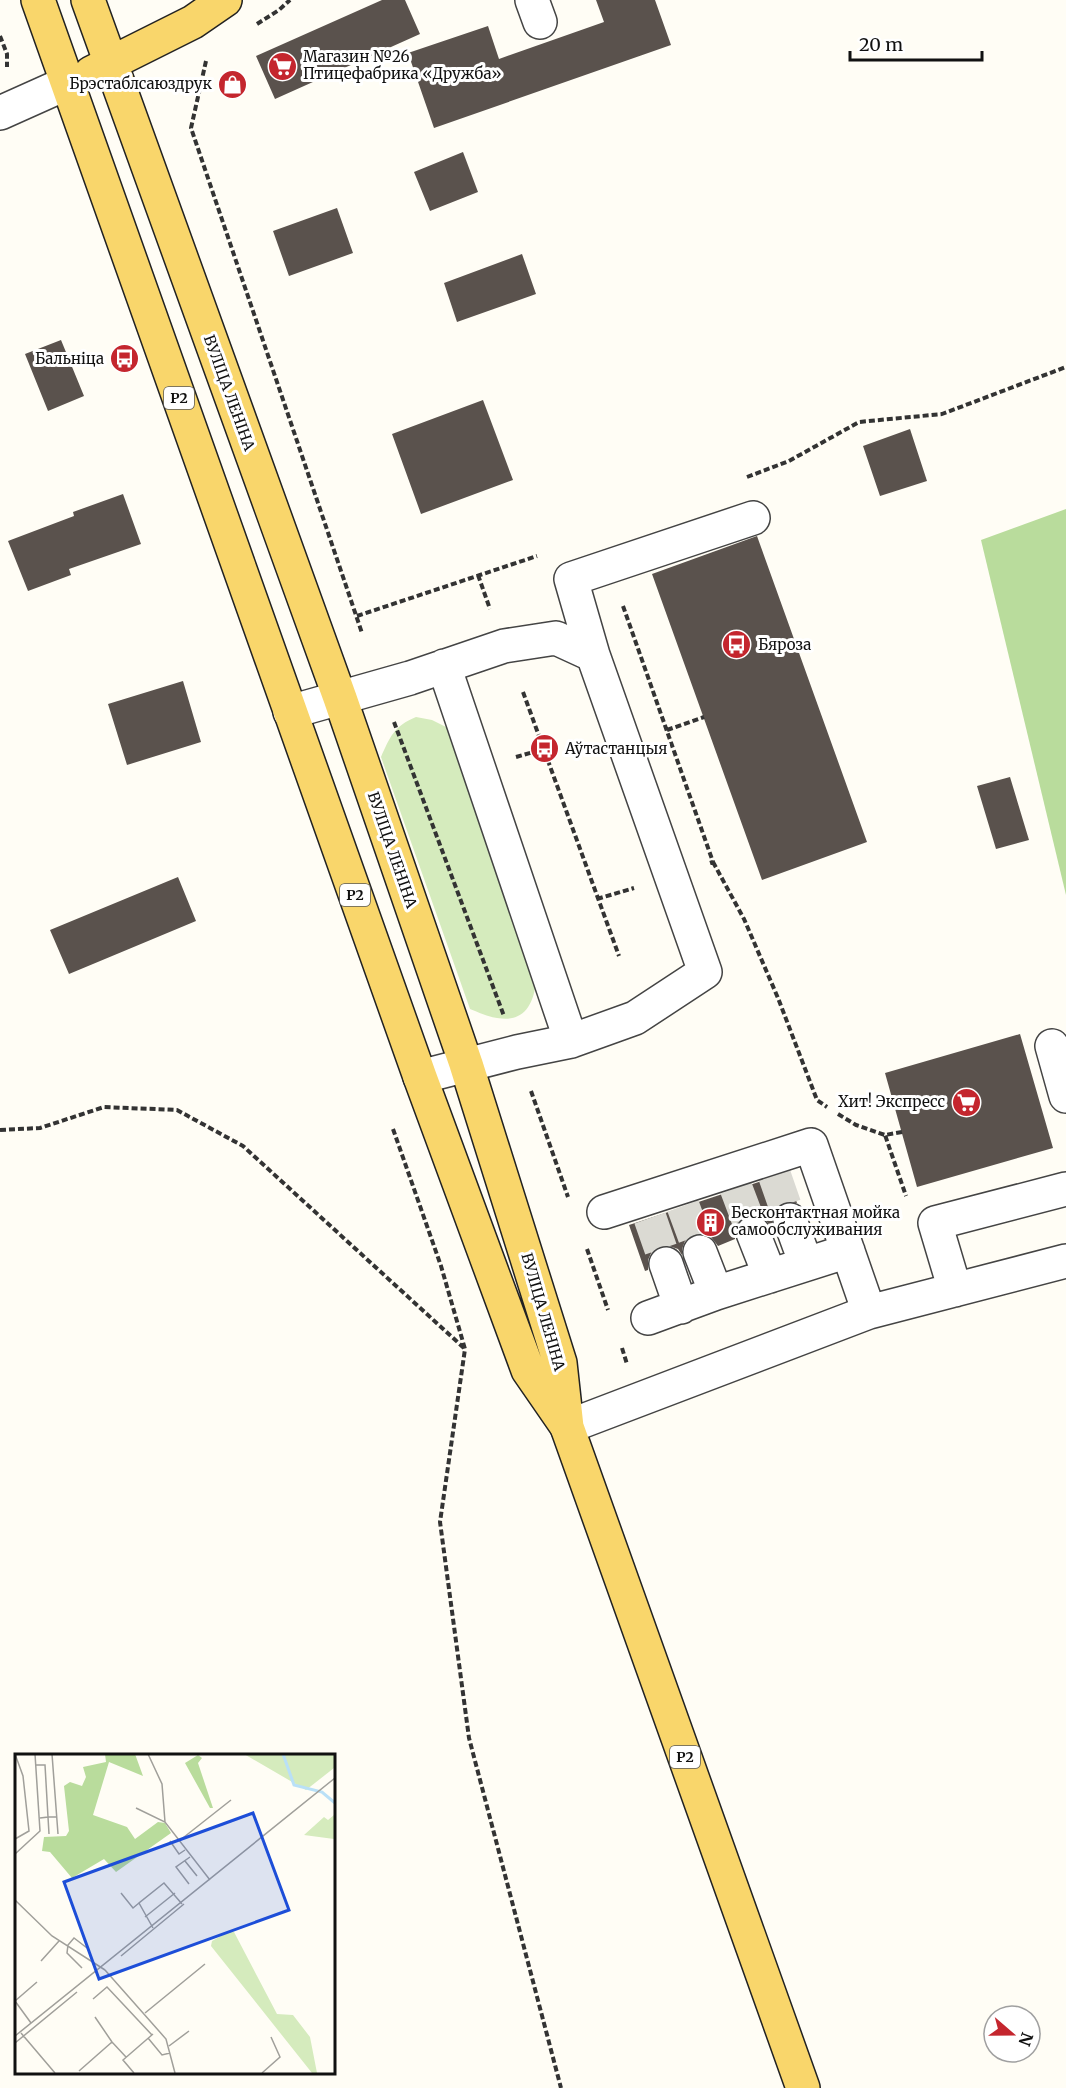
<svg xmlns="http://www.w3.org/2000/svg" width="1066" height="2088" font-family="Merriweather,serif">
  <style>
    .green { fill: #d5ebbd }
    .forest { fill: #b9dc9c }
    .building { fill: #5a524d }
    .lines { fill: none; stroke-linecap: round; stroke-linejoin: round }
    .minor-tunnel { stroke: #dbdad3; stroke-width: 33; stroke-dasharray: 33 16; stroke-linecap: butt }
    .minor-casing { stroke: #444; stroke-width: 36 }
    .major-casing { stroke: #222; stroke-width: 36 }
    .path { stroke: #333; stroke-width: 4; stroke-dasharray: 6 3; stroke-linecap: butt }
    .minor { stroke: #fff; stroke-width: 33 }
    .major { stroke: #f9d66b; stroke-width: 33 }
    .labels { text-anchor: middle; stroke-width: 6; stroke-linejoin: round; paint-order: stroke }
    .shield { fill: #fff; stroke: #585858; stroke-width: 1.5 }
    .shield-label { font-size: 14px; font-weight: bold; fill: #111 }
    .poi-label { font-size: 15px; fill: #111; stroke: #fff; text-anchor: start }
    .street-label { font-size: 15px; fill: #111; stroke: #fff }
    .inset-river { fill: none; stroke: #b9e0f7; stroke-width: 3 }
    .inset-road { fill: none; stroke: #a09f9a; stroke-width: 1.5 }
    .view { fill: #1d4ed8; fill-opacity: 0.15; stroke: #1d4ed8; stroke-width: 3 }
    .inset-edge { fill: none; stroke: #111; stroke-width: 3 }
  </style>
  <rect width="100%" height="100%" fill="#fffdf5"/>
  <path class="green" d="M 416,717 L 432,720 L 448,728 L 536,981 C 534,1004 524,1023 497,1018 C 488,1017 478,1012 470,1009 L 381,757 C 390,737 394,726 416,717 Z"/>
  <path class="forest" d="M 1066,509 L 1066,895 L 981,540 Z"/>
  <path class="building" d="M 382,0 L 405,0 L 420,34 L 275,99 L 256,56 Z
    M 596,0 L 655,0 L 671,45 L 434,128 L 408,53 L 488,26 L 499,59 L 604,22 Z
    M 463,152 L 478,192 L 430,211 L 414,172 Z
    M 337,208 L 353,253 L 289,276 L 273,231 Z
    M 522,254 L 536,294 L 457,322 L 444,283 Z
    M 61,340 L 84,396 L 48,411 L 25,354 Z
    M 483,400 L 513,480 L 421,514 L 392,434 Z
    M 910,429 L 927,481 L 880,496 L 863,446 Z
    M 123,494 L 141,544 L 69,569 L 71,575 L 28,591 L 8,541 L 74,516 L 73,512 Z
    M 757,536 L 867,842 L 762,880 L 652,574 Z
    M 183,681 L 201,742 L 127,765 L 108,704 Z
    M 1010,777 L 1029,840 L 996,849 L 977,786 Z
    M 178,877 L 196,921 L 69,974 L 50,930 Z
    M 1020,1034 L 1053,1148 L 917,1187 L 885,1073 Z
    M 786,1173 L 797,1203 L 784,1202 L 776,1208 L 772,1216 L 772,1226 L 771,1227 L 764,1218 L 756,1215 L 747,1215 L 738,1222 L 735,1230 L 735,1239 L 718,1246 L 711,1237 L 702,1233 L 694,1234 L 685,1241 L 682,1249 L 682,1255 L 678,1249 L 669,1246 L 660,1246 L 652,1251 L 648,1260 L 648,1270 L 645,1271 L 629,1225 Z"/>
  <g class="lines">
    <path class="minor-tunnel" d="M 774,1174 L 790,1220
      M 736,1188 L 753,1233
      M 683,1206 L 700,1252
      M 650,1218 L 666,1264"/>
    <defs>
      <path id="minor" d="M 532,0 L 540,22
        M 0,113 L 67,83
        M 593,655 L 571,579 L 753,518
        M 444,666 L 571,1041
        M 290,712 L 410,678 L 504,646 L 556,638 L 593,655 L 705,972 L 635,1018 L 571,1041 L 517,1052 L 420,1077
        M 1052,1046 L 1066,1096
        M 604,1212 L 811,1145 L 869,1312
        M 790,1220 L 806,1264
        M 753,1233 L 770,1276
        M 700,1252 L 716,1293
        M 666,1264 L 681,1307
        M 955,1290 L 935,1223 L 1066,1189
        M 648,1318 L 716,1293 L 848,1251
        M 567,1427 L 869,1312 L 1066,1261"/>
      <path id="major" d="M 38,0 L 420,1077 L 528,1370 L 566,1425
        M 88,0 L 340,698 L 466,1064 L 560,1363 L 567,1427 L 803,2088
        M 91,73 L 193,22 L 225,0"/>
    </defs>
    <use href="#minor" class="minor-casing"/>
    <use href="#major" class="major-casing"/>
    <path class="path" d="M 257,24 L 279,10 L 290,0
      M 0,36 L 7,54 L 7,67
      M 206,61 L 191,128 L 362,633
      M 747,477 L 789,461 L 859,422 L 942,414 L 1066,367
      M 478,575 L 490,609
      M 623,606 L 713,862 L 710,863
      M 357,616 L 537,556
      M 523,692 L 619,956
      M 394,722 L 504,1016
      M 667,730 L 704,717
      M 516,757 L 544,749
      M 713,862 L 744,919 L 778,998 L 817,1100 L 827,1107
      M 597,899 L 634,888
      M 531,1091 L 568,1197
      M 838,1114 L 856,1125 L 885,1135
      M 393,1129 L 441,1266 L 465,1349 L 440,1522 L 469,1738 L 561,2088
      M 0,1130 L 40,1128 L 104,1107 L 177,1110 L 243,1146 L 464,1348
      M 902,1132 L 885,1135 L 906,1196
      M 587,1249 L 608,1310
      M 622,1348 L 627,1364"/>
    <use href="#minor" class="minor"/>
    <use href="#major" class="major"/>
  </g>
  <defs>
    <symbol id="supermarket-disc" viewBox="-11 -11 22 22"><circle r="9.5" fill="#c4262e" stroke="#fff"/><path d="M-6-5.5h2.5l.6 2H6L4.5 2H-2.5L-4.4-4H-6ZM-1.5 3.2a1.3 1.3 0 1 0 .1 0ZM3 3.2a1.3 1.3 0 1 0 .1 0Z" fill="#fff"/></symbol>
    <symbol id="shop-disc" viewBox="-11 -11 22 22"><circle r="9.5" fill="#c4262e" stroke="#fff"/><path d="M-5-2.5h2.3a2.7 3.5 0 0 1 5.4 0H5L5.5 6h-11ZM-1.5-2.5h3a1.5 2.3 0 0 0-3 0Z" fill="#fff"/></symbol>
    <symbol id="bus-disc" viewBox="-11 -11 22 22"><circle r="9.5" fill="#c4262e" stroke="#fff"/><path d="M-5-6H5V4H4V6H2V4H-2V6H-4V4H-5ZM-3.5-4V0h7V-4ZM-3.5 1.2v1.5H-2V1.2ZM2 1.2v1.5H3.5V1.2Z" fill="#fff"/></symbol>
    <symbol id="building-disc" viewBox="-11 -11 22 22"><circle r="9.5" fill="#c4262e" stroke="#fff"/><path d="M-4-6H4V6H1V3H-1V6H-4ZM-2.5-4.3h1.7v1.8h-1.7ZM.8-4.3h1.7v1.8H.8ZM-2.5-1h1.7V.8h-1.7ZM.8-1h1.7V.8H.8Z" fill="#fff"/></symbol>
  </defs>
  <g fill-rule="evenodd">
    <use href="#supermarket-disc" x="266" y="50" width="33" height="33"/>
    <use href="#shop-disc" x="216" y="68" width="33" height="33"/>
    <use href="#bus-disc" x="108" y="342" width="33" height="33"/>
    <use href="#bus-disc" x="720" y="628" width="33" height="33"/>
    <use href="#bus-disc" x="528" y="732" width="33" height="33"/>
    <use href="#supermarket-disc" x="950" y="1086" width="33" height="33"/>
    <use href="#building-disc" x="694" y="1206" width="33" height="33"/>
  </g>
  <g class="labels">
    <g class="shield">
      <rect x="164" y="387" width="30" height="22" rx="4.5"/>
      <rect x="340" y="884" width="30" height="22" rx="4.5"/>
      <rect x="670" y="1746" width="30" height="22" rx="4.5"/>
    </g>
    <g class="shield-label">
      <text x="179" y="403">Р2</text>
      <text x="355" y="900">Р2</text>
      <text x="685" y="1762">Р2</text>
    </g>
    <g class="poi-label">
      <text x="303" y="62">Магазин №26<tspan x="303" dy="17">Птицефабрика «Дружба»</tspan></text>
      <text x="212" y="89" text-anchor="end">Брэстаблсаюздрук</text>
      <text x="104" y="364" text-anchor="end">Бальніца</text>
      <text x="758" y="650">Бяроза</text>
      <text x="565" y="754">Аўтастанцыя</text>
      <text x="945" y="1107" text-anchor="end">Хит! Экспресс</text>
      <text x="731" y="1218">Бесконтактная мойка<tspan x="731" dy="17">самообслуживания</tspan></text>
    </g>
    <g class="street-label">
      <text transform="translate(229 393) rotate(70)" y="5">ВУЛІЦА ЛЕНІНА</text>
      <text transform="translate(392 850) rotate(71)" y="5">ВУЛІЦА ЛЕНІНА</text>
      <text transform="translate(543 1312) rotate(74)" y="5">ВУЛІЦА ЛЕНІНА</text>
    </g>
  </g>
  <g transform="translate(15 1754)">
    <rect width="320" height="320" fill="#fffdf5"/>
    <path d="M 229,0 L 319,0 L 319,14 L 291,36 ZM 319,61 L 319,85 L 289,81 L 309,63 L 313,66 ZM 215,177 L 219,178 L 262,260 L 278,261 L 295,283 L 302,319 L 297,319 L 196,192 L 197,187 Z" fill="#d5ebbd"/>
    <path d="M 90,0 L 120,0 L 128,22 L 94,8 L 78,61 L 112,73 L 120,85 L 143,68 L 150,69 L 156,79 L 101,118 L 89,105 L 57,124 L 35,98 L 27,97 L 29,83 L 51,82 L 54,77 L 49,32 L 55,28 L 67,32 L 71,23 L 68,13 L 91,8 ZM 183,1 L 187,4 L 183,9 L 198,54 L 195,54 L 170,9 Z" fill="#b9dc9c"/>
    <path class="inset-river" d="M 268,0 L 279,31 L 307,38 L 320,49"/>
    <path class="inset-road" d="M 37,0 L 43,80M 133,0 L 147,30 L 150,68M 21,11 L 30,11 L 33,63 L 25,64M 121,54 L 150,68 L 195,126M 34,80 L 33,63 L 42,63M 0,85 L 14,77 L 8,22 L 0,0M 155,87 L 164,100 L 170,96M 164,87 L 216,46M 0,100 L 25,77 L 20,0M 170,107 L 182,122M 174,130 L 161,113 L 175,103M 106,139 L 118,154 L 124,149M 0,146 L 37,182 L 90,216M 130,163 L 160,139M 138,174 L 124,149 L 149,129 L 167,150M 106,202 L 169,150M 26,207 L 44,187M 67,214 L 52,199 L 53,191 L 59,184 L 72,194M 90,216 L 151,285 L 160,319M 78,245 L 92,233 L 137,281M 0,247 L 22,228M 0,247 L 16,269M 130,259 L 190,210M 80,263 L 97,288M 6,279 L 40,319M 0,282 L 320,24M 133,284 L 147,301 L 155,299M 0,289 L 62,238M 154,292 L 174,277M 64,317 L 97,288 L 111,303M 119,319 L 108,306 L 138,280M 247,319 L 265,303 L 256,283"/>
    <path class="view" d="M 238,59 L 274,156 L 84,225 L 49,128 Z"/>
    <rect width="320" height="320" class="inset-edge"/>
  </g>
  <g transform="translate(1012 2034) rotate(110)"><circle r="28" fill="#ffffff" stroke="#a0a0a0" stroke-width="1.5"/>
  <path d="M0-4.5L10 22L0 15L-10 22Z" fill="#c4262e"/>
  <text y="-9" font-size="16" font-weight="bold" text-anchor="middle" fill="#111111">N</text>
  </g>
  <path d="M850 51v9h132v-9" fill="none" stroke="#111111" stroke-width="3"/>
  <text x="859" y="51" font-size="18" fill="#111111" stroke="#ffffff" stroke-width="4.5" paint-order="stroke">20 m</text>
</svg>
